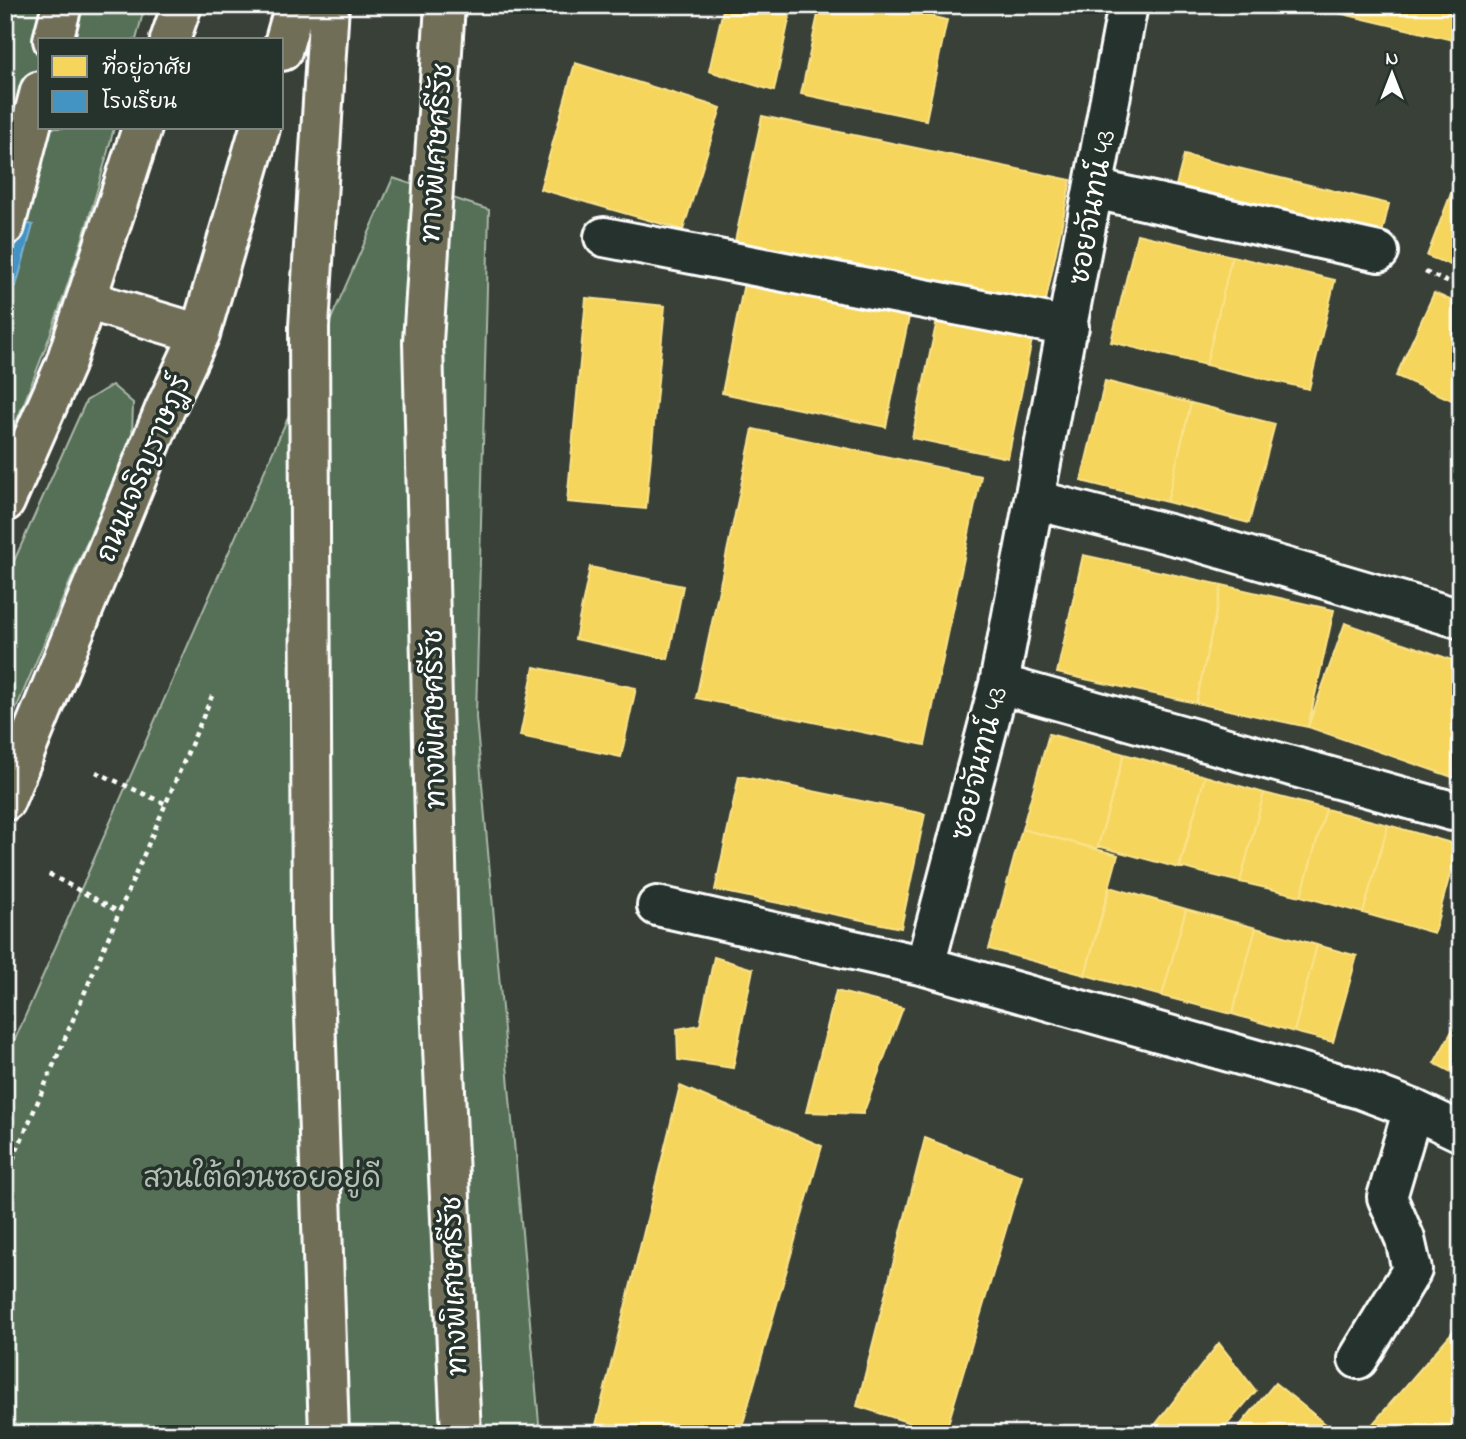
<svg xmlns="http://www.w3.org/2000/svg" width="1466" height="1439" font-family="'Indie Flower','Playpen Sans Thai',sans-serif">
  <style>
    .green { fill: #557056; stroke: #aab8aa; stroke-width: 2 }
    .homes { fill: #f6d55c; stroke: #f9e28d; stroke-width: 2 }
    .schools { fill: #4393c3; stroke: #7bb3d5; stroke-width: 2 }
    .lines { fill: none; stroke-linecap: round; stroke-linejoin: round }
    .minor-casing { stroke: #fff; stroke-width: 44 }
    .major-casing { stroke: #fff; stroke-width: 44 }
    .highway-casing { stroke: #fff; stroke-width: 44 }
    .path { stroke: #fff; stroke-width: 4.5; stroke-dasharray: 5 5; stroke-linecap: butt }
    .minor { stroke: #26332d; stroke-width: 38 }
    .major { stroke: #716e59; stroke-width: 38 }
    .highway { stroke: #716e59; stroke-width: 38 }
    .labels { text-anchor: middle; stroke-width: 7; stroke-linejoin: round; paint-order: stroke }
    .street-label { font-size: 28px; fill: #fff; stroke: #26332d }
    .park-label { font-size: 28px; fill: #b2bfb3; stroke: #26332d }
  </style>
  <rect width="100%" height="100%" fill="#394037"/>
  <filter id="ink" filterUnits="userSpaceOnUse"><feTurbulence type="fractalNoise" baseFrequency=".0143" numOctaves="2"/><feDisplacementMap in="SourceGraphic" scale="14" xChannelSelector="R" yChannelSelector="G"/><feConvolveMatrix kernelMatrix="1 2 1 2 8 2 1 2 1" color-interpolation-filters="sRGB"/></filter>
  <g filter="url(#ink)">
    <path class="green" d="M 12,5 L 145,5 L 136,40 L 40,40 L 40,128 L 114,128 C 86,238 50,344 5,449 L 5,30 Z
      M 393,178 L 489,210 L 476,717 L 540,1434 L 5,1434 L 5,1062 Z
      M 112,385 L 133,403 L 132,436 L 5,735 L 5,581 L 86,401 Z"/>
    <path class="homes" d="M 724,5 L 792,5 L 774,91 L 709,71 Z
      M 820,5 L 878,5 L 947,20 L 926,120 L 801,94 Z
      M 1305,5 L 1461,5 L 1461,42 Z
      M 575,63 L 721,108 L 683,230 L 540,189 Z
      M 762,116 L 1071,180 L 1045,305 L 735,241 Z
      M 1461,135 L 1461,170 L 1451,166 Z
      M 1184,155 L 1389,204 L 1379,246 L 1173,197 Z
      M 1457,178 L 1461,179 L 1461,269 L 1427,256 Z
      M 1137,234 L 1232,256 L 1206,365 L 1111,342 Z
      M 1232,256 L 1335,280 L 1309,389 L 1206,365 Z
      M 744,283 L 909,317 L 886,427 L 722,393 Z
      M 1434,293 L 1461,305 L 1461,404 L 1396,376 Z
      M 586,298 L 665,306 L 646,509 L 567,502 Z
      M 940,306 L 1035,325 L 1008,458 L 912,438 Z
      M 1105,381 L 1191,403 L 1167,502 L 1081,481 Z
      M 1191,403 L 1275,424 L 1249,523 L 1167,502 Z
      M 753,429 L 981,476 L 925,745 L 696,698 Z
      M 1083,555 L 1222,585 L 1196,703 L 1057,673 Z
      M 590,567 L 683,586 L 668,659 L 575,639 Z
      M 1222,585 L 1334,610 L 1308,727 L 1196,703 Z
      M 1345,623 L 1461,663 L 1461,780 L 1308,727 Z
      M 534,667 L 636,688 L 621,757 L 520,736 Z
      M 1049,734 L 1124,754 L 1097,849 L 1022,829 Z
      M 1124,754 L 1205,776 L 1179,868 L 1098,846 Z
      M 739,776 L 925,814 L 901,928 L 715,890 Z
      M 1205,776 L 1264,793 L 1240,882 L 1180,867 Z
      M 1264,793 L 1326,809 L 1301,896 L 1240,882 Z
      M 1326,809 L 1388,825 L 1363,913 L 1301,896 Z
      M 1388,825 L 1458,845 L 1434,933 L 1363,913 Z
      M 1022,829 L 1118,855 L 1085,975 L 989,949 Z
      M 1110,887 L 1186,909 L 1162,996 L 1085,975 Z
      M 1186,909 L 1256,928 L 1232,1014 L 1162,996 Z
      M 1256,928 L 1317,945 L 1294,1032 L 1232,1014 Z
      M 1317,945 L 1357,956 L 1333,1042 L 1294,1032 Z
      M 714,957 L 753,969 L 733,1068 L 678,1060 L 677,1029 L 700,1025 Z
      M 836,991 L 903,1008 L 863,1114 L 806,1112 Z
      M 1461,1015 L 1461,1077 L 1434,1063 Z
      M 680,1086 L 822,1146 L 740,1434 L 608,1434 L 595,1429 Z
      M 925,1138 L 1022,1176 L 945,1434 L 857,1406 Z
      M 1461,1322 L 1461,1434 L 1375,1434 L 1370,1427 Z
      M 1219,1343 L 1256,1391 L 1219,1434 L 1148,1434 Z
      M 1275,1383 L 1338,1434 L 1233,1434 Z"/>
    <path class="schools" d="M 5,218 L 33,225 L 16,286 L 5,283 Z"/>
    <g class="lines">
      <defs>
        <path id="minor" d="M 1128,5 L 999,684 L 925,966 L 1360,1089 L 1413,1109 L 1461,1132
          M 1094,189 L 1379,252
          M 604,237 L 1069,327
          M 1035,500 L 1192,540 L 1461,619
          M 999,684 L 1452,811
          M 657,906 L 925,966
          M 1358,1359 L 1412,1270 L 1405,1239 L 1387,1197 L 1413,1109"/>
        <path id="major" d="M 170,40 L 182,5
          M 282,51 L 295,5
          M 86,300 L 200,334
          M 5,502 L 65,365 L 142,128
          M 5,801 L 165,409 L 200,334 L 260,128"/>
        <path id="highway" d="M 329,5 L 309,327 L 312,924 L 329,1434
          M 445,5 L 423,342 L 438,940 L 461,1434
          M 53,40 L 62,5
          M 5,226 L 40,91"/>
      </defs>
      <use href="#minor" class="minor-casing"/>
      <use href="#major" class="major-casing"/>
      <use href="#highway" class="highway-casing"/>
      <path class="path" d="M 1425,272 L 1461,288
        M 96,772 L 166,804
        M 49,874 L 119,912
        M 5,1178 L 212,696"/>
      <use href="#minor" class="minor"/>
      <use href="#major" class="major"/>
      <use href="#highway" class="highway"/>
    </g>
  </g>
  <g class="labels">
    <g class="street-label">
      <text transform="translate(435 153) rotate(-86)" y="10">ทางพิเศษศรีรัช</text>
      <text transform="translate(1091 207) rotate(-80)" y="10">ซอยจันทน์ 43</text>
      <text transform="translate(142 468) rotate(-67)" y="10">ถนนเจริญราษฎร์</text>
      <text transform="translate(433 719) rotate(-91)" y="10">ทางพิเศษศรีรัช</text>
      <text transform="translate(978 763) rotate(-76)" y="10">ซอยจันทน์ 43</text>
      <text transform="translate(453 1286) rotate(-92)" y="10">ทางพิเศษศรีรัช</text>
    </g>
    <g class="park-label">
      <text x="262" y="1187">สวนใต้ด่วนซอยอยู่ดี</text>
    </g>
  </g>
  <rect width="1466" height="1439" fill="none" stroke="#26332d" stroke-width="28"/>
  <rect x="14" y="14" width="1438" height="1411" fill="none" stroke="#fff" stroke-width="2.5" filter="url(#ink)"/>
  <rect x="38" y="38" width="245" height="91" fill="#26332d" stroke="#7d8581" stroke-width="2"/>
  <rect x="52" y="56" width="35" height="21" fill="#f6d55c" stroke="#7d8581" stroke-width="2"/>
  <text x="102" y="74" font-size="21" fill="#ffffff">ที่อยู่อาศัย</text>
  <rect x="52" y="91" width="35" height="21" fill="#4393c3" stroke="#7d8581" stroke-width="2"/>
  <text x="102" y="108" font-size="21" fill="#ffffff">โรงเรียน</text>
  <g transform="translate(1392 74)" stroke="#26332d" stroke-width="5" paint-order="stroke">
  <path d="M0-5L12 26L0 18L-12 26Z" fill="#ffffff"/>
  <text y="-10" font-size="19" font-weight="bold" text-anchor="middle" fill="#ffffff">N</text>
  </g>
</svg>
